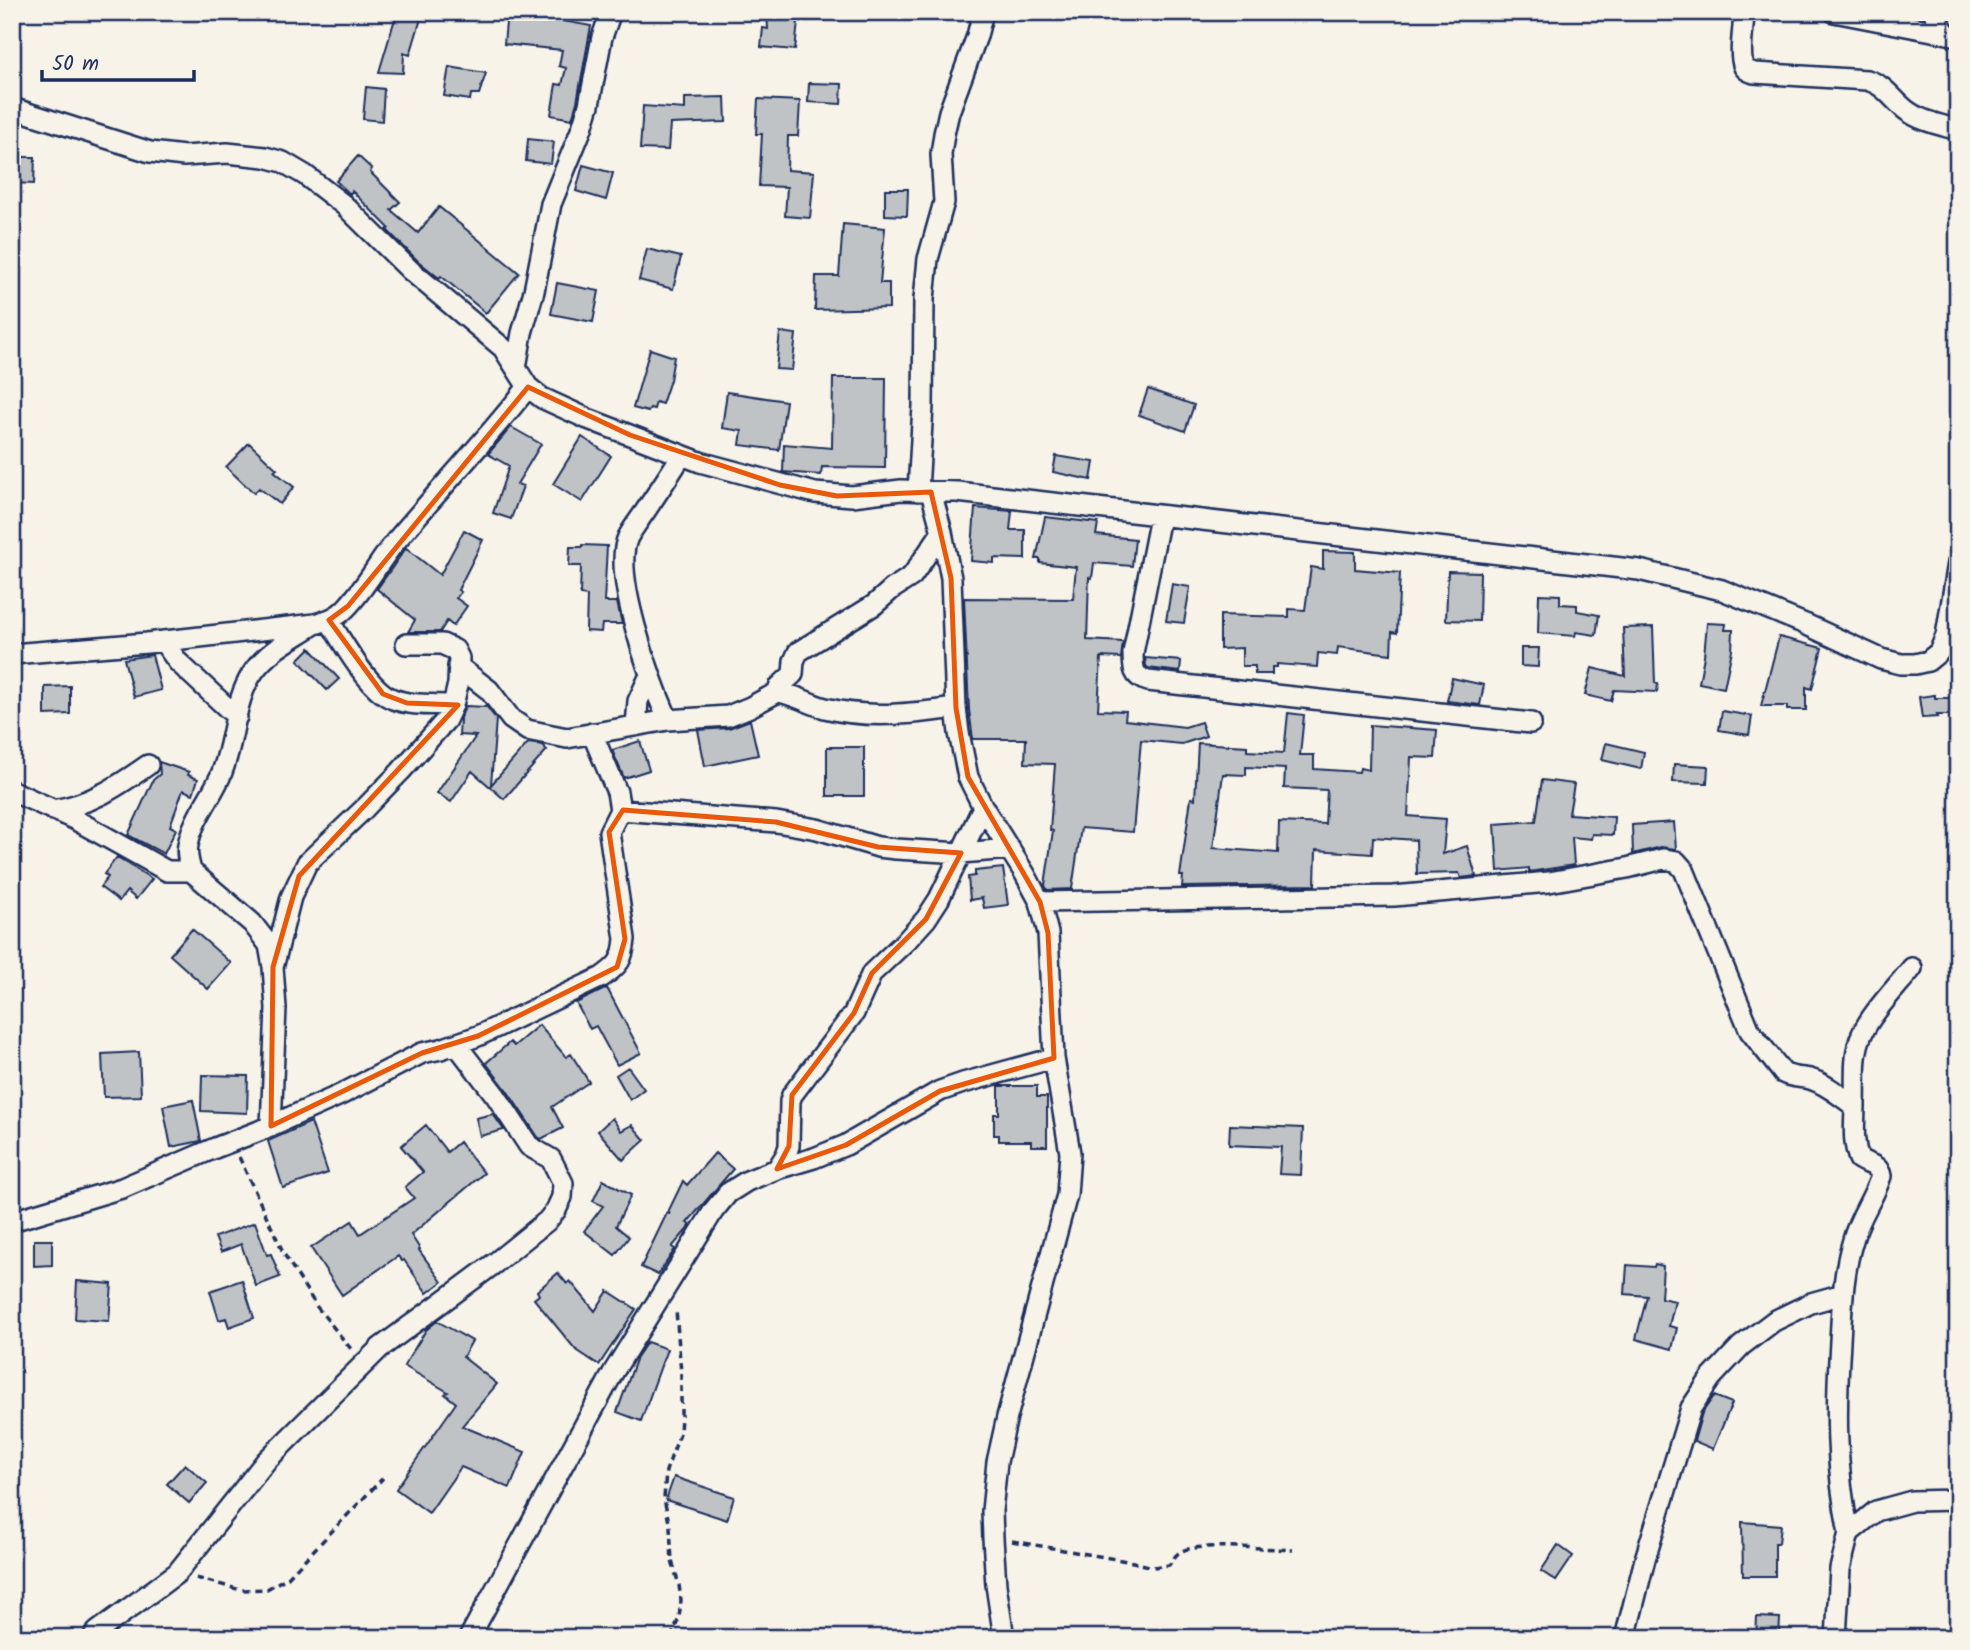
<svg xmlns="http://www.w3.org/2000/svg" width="1970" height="1650" font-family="Kalam,sans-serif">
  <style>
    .building { fill: #c0c3c5; stroke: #1b2f5e; stroke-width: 2; fill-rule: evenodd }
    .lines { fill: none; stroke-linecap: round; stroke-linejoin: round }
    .minor-casing { stroke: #1b2f5e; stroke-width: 24 }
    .path { stroke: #1b2f5e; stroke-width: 3.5; stroke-dasharray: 7 5; stroke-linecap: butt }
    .minor { stroke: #f7f3e8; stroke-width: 19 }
    .marked { fill: none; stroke: #e8590c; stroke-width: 5; stroke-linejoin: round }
  </style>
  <rect width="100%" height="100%" fill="#f7f3e8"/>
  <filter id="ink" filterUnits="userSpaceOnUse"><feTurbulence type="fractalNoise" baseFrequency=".0143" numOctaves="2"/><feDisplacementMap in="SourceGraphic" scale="14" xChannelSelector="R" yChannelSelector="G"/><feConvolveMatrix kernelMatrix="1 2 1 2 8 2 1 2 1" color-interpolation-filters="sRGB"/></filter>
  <g filter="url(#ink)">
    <path class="building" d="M 397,12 L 423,12 L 410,55 L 404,53 L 403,73 L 379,72 Z
      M 507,12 L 541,12 L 541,17 L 591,26 L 577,102 L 572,119 L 551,115 L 556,84 L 562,85 L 566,68 L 559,66 L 562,50 L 504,44 Z
      M 767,12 L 799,12 L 795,50 L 761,47 L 763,28 L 768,29 Z
      M 449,67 L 486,73 L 479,94 L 471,94 L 470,100 L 444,96 Z
      M 809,83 L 842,84 L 841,104 L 808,102 Z
      M 366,87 L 384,89 L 382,121 L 363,119 Z
      M 725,97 L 726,122 L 670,124 L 668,150 L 640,149 L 643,106 L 685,109 L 685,98 Z
      M 758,99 L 800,101 L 798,136 L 788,136 L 787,170 L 814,172 L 810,218 L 785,216 L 787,187 L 759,186 L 762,134 L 756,134 Z
      M 528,139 L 554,142 L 551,164 L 526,161 Z
      M 358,156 L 372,169 L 370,172 L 400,202 L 391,210 L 418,233 L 439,207 L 519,273 L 486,313 L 441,276 L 439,278 L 418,261 L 387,230 L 389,228 L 352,191 L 350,194 L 336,181 Z
      M 12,157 L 35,157 L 34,184 L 12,183 Z
      M 583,165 L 613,173 L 606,200 L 576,191 Z
      M 885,189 L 908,189 L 907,216 L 885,215 Z
      M 843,224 L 885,228 L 880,283 L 889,283 L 889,308 L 815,310 L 816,276 L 839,276 Z
      M 647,249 L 681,257 L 673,289 L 639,280 Z
      M 557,283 L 599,291 L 593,322 L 551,314 Z
      M 780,332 L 796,334 L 792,370 L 776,369 Z
      M 650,349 L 674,357 L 670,380 L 662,404 L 656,402 L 654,409 L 650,408 L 648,412 L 633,408 Z
      M 833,378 L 886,378 L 885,468 L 822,467 L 821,475 L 783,472 L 784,444 L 832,448 Z
      M 1148,389 L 1194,405 L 1185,431 L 1139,415 Z
      M 727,392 L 786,401 L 779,450 L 740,445 L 742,431 L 722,428 Z
      M 511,427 L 541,444 L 517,484 L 523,486 L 511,519 L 493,513 L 509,466 L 488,454 Z
      M 582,437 L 611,456 L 582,502 L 553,484 Z
      M 249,443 L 277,469 L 274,471 L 294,487 L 280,504 L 259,488 L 254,493 L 226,467 Z
      M 1056,456 L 1094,462 L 1091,480 L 1053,472 Z
      M 975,508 L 1012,511 L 1010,530 L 1025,530 L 1025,559 L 994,558 L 994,563 L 971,561 Z
      M 1045,517 L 1098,523 L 1096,535 L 1135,539 L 1132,566 L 1094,563 L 1092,578 L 1089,577 L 1087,640 L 1123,642 L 1121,658 L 1101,657 L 1098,710 L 1126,711 L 1125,720 L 1185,727 L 1201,722 L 1206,736 L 1182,744 L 1141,740 L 1133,832 L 1081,828 L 1072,889 L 1047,890 L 1045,885 L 1053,831 L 1050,830 L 1055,764 L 1025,763 L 1026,739 L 973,739 L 969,710 L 964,598 L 1073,599 L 1076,567 L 1040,563 L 1040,559 L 1036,559 Z
      M 464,530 L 483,540 L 458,590 L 461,592 L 456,598 L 467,606 L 453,626 L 447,621 L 440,632 L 408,632 L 415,620 L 377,589 L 406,548 L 440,575 Z
      M 582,545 L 607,546 L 604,602 L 617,602 L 622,624 L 602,624 L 601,632 L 586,631 L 587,596 L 580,595 L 581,566 L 569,566 L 570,547 L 582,547 Z
      M 1323,551 L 1355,552 L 1355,569 L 1400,573 L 1397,633 L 1392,632 L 1391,654 L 1338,647 L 1337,655 L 1318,653 L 1317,667 L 1277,664 L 1277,667 L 1272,667 L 1272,674 L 1255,674 L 1255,666 L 1242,666 L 1242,648 L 1220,649 L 1220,615 L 1289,617 L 1289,609 L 1305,610 L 1311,567 L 1323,569 Z
      M 1448,571 L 1480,572 L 1479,621 L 1446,620 Z
      M 1172,584 L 1190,587 L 1184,623 L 1166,621 Z
      M 1539,594 L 1560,595 L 1560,604 L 1577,605 L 1577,611 L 1599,615 L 1596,635 L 1576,632 L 1575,636 L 1538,633 Z
      M 1707,623 L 1726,624 L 1725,630 L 1733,630 L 1732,650 L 1724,688 L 1699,683 L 1704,656 Z
      M 1653,627 L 1655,683 L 1658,684 L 1657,692 L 1614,690 L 1611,701 L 1585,695 L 1592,668 L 1625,676 L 1623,628 Z
      M 1779,637 L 1822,648 L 1812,689 L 1806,687 L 1806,710 L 1787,710 L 1787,706 L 1761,706 Z
      M 310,648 L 339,679 L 327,690 L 298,660 Z
      M 1521,648 L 1539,648 L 1538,667 L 1521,666 Z
      M 152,655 L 161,690 L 134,697 L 124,659 Z
      M 1145,658 L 1181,661 L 1180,672 L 1148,668 L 1146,666 Z
      M 1452,678 L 1484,685 L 1480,705 L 1447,701 Z
      M 70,686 L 70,714 L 45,715 L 45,687 Z
      M 1935,695 L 1935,698 L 1958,698 L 1958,715 L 1937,715 L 1938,717 L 1922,718 L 1919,697 Z
      M 465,706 L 487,707 L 496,719 L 491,785 L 528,743 L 542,745 L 547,750 L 504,799 L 472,771 L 451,802 L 437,793 L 476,736 L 459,735 L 460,720 Z
      M 1722,711 L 1752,716 L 1749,735 L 1719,730 Z
      M 1288,713 L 1304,715 L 1300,755 L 1314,755 L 1314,769 L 1359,772 L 1360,768 L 1369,770 L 1370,725 L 1437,730 L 1435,758 L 1411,757 L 1408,816 L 1446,819 L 1443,854 L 1467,846 L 1476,876 L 1461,878 L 1459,873 L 1417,874 L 1416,840 L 1373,837 L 1372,854 L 1316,850 L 1315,885 L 1182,887 L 1183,876 L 1180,876 L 1191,798 L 1195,799 L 1198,743 L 1247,746 L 1247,751 L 1284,753 ZM 1246,767 L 1285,769 L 1284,788 L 1327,790 L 1325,824 L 1279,822 L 1278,853 L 1213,848 L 1223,774 L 1246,775 Z
      M 750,720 L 758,755 L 705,766 L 698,730 L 729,728 Z
      M 640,741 L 649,770 L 624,778 L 612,750 Z
      M 1606,743 L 1644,752 L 1641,769 L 1602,760 Z
      M 827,747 L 864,747 L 864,796 L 827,796 Z
      M 159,762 L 189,772 L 188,775 L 198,779 L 193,794 L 183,790 L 170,826 L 176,829 L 164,854 L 128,835 L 153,780 L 160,774 Z
      M 1674,764 L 1708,766 L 1707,783 L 1673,782 Z
      M 1542,780 L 1574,784 L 1569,814 L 1614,817 L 1613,835 L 1592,834 L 1591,839 L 1572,837 L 1574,865 L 1529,872 L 1529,868 L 1498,871 L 1495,824 L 1536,821 Z
      M 1674,822 L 1676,849 L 1661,847 L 1633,854 L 1632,825 Z
      M 117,857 L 152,879 L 136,899 L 127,891 L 119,901 L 100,887 L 108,877 L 104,874 Z
      M 1003,868 L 1008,905 L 984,908 L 982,898 L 970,900 L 968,877 L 975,876 L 975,871 Z
      M 192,929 L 231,963 L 208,989 L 170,955 Z
      M 607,988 L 641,1053 L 617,1065 L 596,1026 L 590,1029 L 576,1003 Z
      M 539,1025 L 566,1057 L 571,1054 L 589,1082 L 552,1107 L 563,1128 L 541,1139 L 538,1137 L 506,1089 L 486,1063 L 510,1042 L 514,1046 Z
      M 139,1052 L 141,1096 L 104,1097 L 102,1054 Z
      M 628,1067 L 644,1089 L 630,1100 L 616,1075 Z
      M 202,1075 L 248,1076 L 247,1113 L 201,1111 Z
      M 999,1086 L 1037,1086 L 1037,1097 L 1047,1097 L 1047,1146 L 1031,1146 L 1031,1141 L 999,1141 L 999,1135 L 994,1135 L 994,1114 L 999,1114 Z
      M 193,1100 L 201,1141 L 171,1147 L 163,1106 Z
      M 493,1114 L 504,1130 L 480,1136 L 476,1118 Z
      M 612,1118 L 621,1131 L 632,1125 L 645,1140 L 623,1160 L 598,1131 Z
      M 311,1122 L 328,1173 L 283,1188 L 268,1141 Z
      M 426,1125 L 447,1152 L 459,1142 L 484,1173 L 411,1235 L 420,1249 L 419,1250 L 442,1282 L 427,1293 L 404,1260 L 402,1261 L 398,1256 L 342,1295 L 311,1248 L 352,1221 L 360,1234 L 414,1198 L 405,1187 L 423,1172 L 401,1146 Z
      M 1230,1125 L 1303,1128 L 1301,1175 L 1279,1174 L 1281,1147 L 1229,1145 Z
      M 715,1153 L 733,1169 L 687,1223 L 691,1225 L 672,1247 L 675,1249 L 658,1275 L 641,1267 L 667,1213 L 670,1214 L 668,1212 L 683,1181 L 687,1185 Z
      M 603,1180 L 631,1195 L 616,1226 L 629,1237 L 615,1255 L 584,1231 L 603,1206 L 593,1201 Z
      M 255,1222 L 267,1255 L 271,1254 L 280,1277 L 256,1286 L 241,1244 L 221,1252 L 215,1237 Z
      M 34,1240 L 52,1240 L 52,1265 L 34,1266 Z
      M 1655,1264 L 1663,1266 L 1661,1298 L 1675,1301 L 1669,1326 L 1677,1328 L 1672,1349 L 1636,1339 L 1647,1296 L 1625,1294 L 1627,1265 L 1654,1267 Z
      M 558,1273 L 567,1284 L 570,1281 L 595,1311 L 608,1291 L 636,1309 L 599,1365 L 575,1349 L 534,1299 L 539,1295 L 537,1291 Z
      M 242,1280 L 254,1318 L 229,1327 L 226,1318 L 219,1320 L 210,1291 Z
      M 77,1281 L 112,1284 L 109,1321 L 75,1319 Z
      M 437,1321 L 472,1341 L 463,1357 L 497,1384 L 462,1426 L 525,1452 L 510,1488 L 461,1467 L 429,1513 L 396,1489 L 456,1403 L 445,1394 L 448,1392 L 404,1366 L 426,1330 Z
      M 647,1342 L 667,1349 L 641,1421 L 617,1412 L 637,1357 Z
      M 1714,1396 L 1732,1403 L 1713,1449 L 1694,1441 L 1702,1413 Z
      M 185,1464 L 207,1483 L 189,1503 L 167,1484 Z
      M 674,1477 L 734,1497 L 727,1520 L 666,1500 Z
      M 1742,1522 L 1781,1525 L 1779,1543 L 1775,1543 L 1775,1576 L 1743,1576 Z
      M 1558,1545 L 1573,1556 L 1556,1581 L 1541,1571 Z
      M 1757,1617 L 1780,1618 L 1779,1638 L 1756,1638 Z"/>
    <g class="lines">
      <defs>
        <path id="minor" d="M 1744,12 C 1744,26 1738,55 1744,67 C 1747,71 1749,71 1754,73 L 1867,80 C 1885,85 1892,99 1906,110 C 1920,121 1941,125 1958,130
          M 1834,12 L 1958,36
          M 1934,12 L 1936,19 L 1947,34
          M 12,108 L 150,152 L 184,156 L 227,153 L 265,157 L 283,162 L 305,175 L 344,205 L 410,270 L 503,348 L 528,387 L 542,398 L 588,419 L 700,462 L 815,493 L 852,496 L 901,490 L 957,492 L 1639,570 L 1722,590 L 1805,624 L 1881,659 L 1901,664 L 1915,664 L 1928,661 L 1939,652 L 1946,636 L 1958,563
          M 516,368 L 522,333 L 534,291 L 551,204 L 582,128 L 589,105 L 602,37 L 611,12
          M 918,491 L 923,406 L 924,299 L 928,259 L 944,202 L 941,154 L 944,134 L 949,112 L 977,36 L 983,12
          M 931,492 L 942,532 L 951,578 L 956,708 L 959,733 L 968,777 L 983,807 L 1025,874 L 1040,902 L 1048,933 L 1054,1058 L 1070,1153 L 1067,1195 L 1007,1417 L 997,1462 L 992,1511 L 993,1538 L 996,1585 L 1004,1638
          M 1160,517 L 1133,653 C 1133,668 1133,677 1148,681 L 1531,723
          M 329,620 C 342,642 370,691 393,699 C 411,706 433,704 453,705
          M 163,641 L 178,662 L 237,717
          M 12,654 L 147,643 L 315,624 C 329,620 338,617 347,607 C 366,587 378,563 395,542 C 439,490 486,440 528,387
          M 458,666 L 489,690 L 511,719 L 527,730 L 567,738 L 668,720 L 728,716 L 750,707 L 778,692 C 794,694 809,704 825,708 C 868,719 912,714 956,708
          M 778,692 L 779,687 L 793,674 L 794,661 L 798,652 L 874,605 L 892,589 L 912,576 L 942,532
          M 668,720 C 652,683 611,574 628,537 C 633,528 640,519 646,510 C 658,492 670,474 682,455
          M 636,726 L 638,701 L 650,675
          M 12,791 L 74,819 L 167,871 L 191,871 L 252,923 L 269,945 L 273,967 L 276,1008 L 271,1126
          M 53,810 C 90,805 118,786 148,765
          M 620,810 L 776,822 L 817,829 L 878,847 L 896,849 L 961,853 L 1010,849
          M 191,871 C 189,862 186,854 188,845 C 192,821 210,799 220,777 C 235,744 233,700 254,671 C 269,650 292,639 313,625
          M 1040,902 L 1394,896 L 1549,882 L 1627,868 L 1663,859 L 1676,861 L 1684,870 L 1750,1031 L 1783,1073 C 1792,1078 1801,1077 1810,1079 C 1827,1084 1841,1097 1855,1106
          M 274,964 L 291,897 L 307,863 L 365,808 L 401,771 L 446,720 L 453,705 L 458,684 L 459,658 L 455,650 L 442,644 L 406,644
          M 777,1169 L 786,1155 L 789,1146 L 790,1101 L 792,1095 L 854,1013 L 872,973 L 906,941 L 926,919 L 939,899 L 983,807
          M 12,1221 L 122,1188 L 215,1148 L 259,1131 L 340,1095 L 422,1053 L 441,1049 L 478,1036 L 602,977 C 619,965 623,960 625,939 L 609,832 L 620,810 L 617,792 L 592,733
          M 1849,1533 C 1835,1466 1836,1408 1840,1341 C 1842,1307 1843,1272 1853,1240 C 1859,1217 1874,1198 1881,1176 C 1879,1164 1868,1165 1859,1159 C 1852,1140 1855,1123 1855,1104 C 1856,1083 1853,1059 1860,1039 C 1868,1016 1897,987 1912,968
          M 93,1638 L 97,1632 L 177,1573 L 266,1461 L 380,1348 L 495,1263 L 547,1221 L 556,1210 L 562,1197 L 563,1183 L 551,1159 L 529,1146 L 496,1096 L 456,1044
          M 469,1638 L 614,1371 L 714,1210 L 728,1193 L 747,1181 L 777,1169 L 814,1158 L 846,1145 L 940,1091 L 963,1083 L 1054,1058
          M 1625,1638 L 1645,1559 L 1691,1408 L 1711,1378 L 1741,1346 L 1774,1321 L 1811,1303 L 1843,1294
          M 1836,1638 L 1840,1569 L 1849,1533 L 1876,1511 L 1912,1501 L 1958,1500"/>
      </defs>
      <use href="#minor" class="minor-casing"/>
      <path class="path" d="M 239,1157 L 284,1254 L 317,1307 L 351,1349
        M 1012,1541 L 1133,1562 L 1153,1567 L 1169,1565 C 1172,1561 1176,1554 1180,1552 C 1196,1542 1271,1549 1293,1550
        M 196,1578 L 241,1590 L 267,1589 L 288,1577 L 383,1478
        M 671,1638 L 679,1618 L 681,1600 L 679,1585 L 672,1561 L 670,1527 L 664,1499 L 666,1471 L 680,1433 L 681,1416 L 681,1373 L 676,1310"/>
      <use href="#minor" class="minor"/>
    </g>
  </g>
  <path class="marked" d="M 528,387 L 630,435 L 780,485 L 837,496 L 931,492 L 951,578 L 956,708 L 968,777 L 1040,902 L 1048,933 L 1054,1058 L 940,1091 L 846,1145 L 777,1169 L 789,1146 L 792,1095 L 854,1013 L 872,973 L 926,919 L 961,853 L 878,847 L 776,822 L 623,810 L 609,832 L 625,939 L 617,967 L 478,1036 L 422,1053 L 271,1126 L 273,967 L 299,876 L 458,705 L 407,703 L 383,694 L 329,620 L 348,606 Z"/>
  <rect width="1970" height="1650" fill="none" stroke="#f7f3e8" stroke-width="42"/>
  <rect x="21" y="21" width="1928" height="1608" fill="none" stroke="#1b2f5e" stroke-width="2.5" filter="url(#ink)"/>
  <path d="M42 70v10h152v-10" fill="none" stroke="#1b2f5e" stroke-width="3.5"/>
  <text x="52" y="70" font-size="21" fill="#1b2f5e" stroke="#f7f3e8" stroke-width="5" paint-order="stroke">50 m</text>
</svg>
